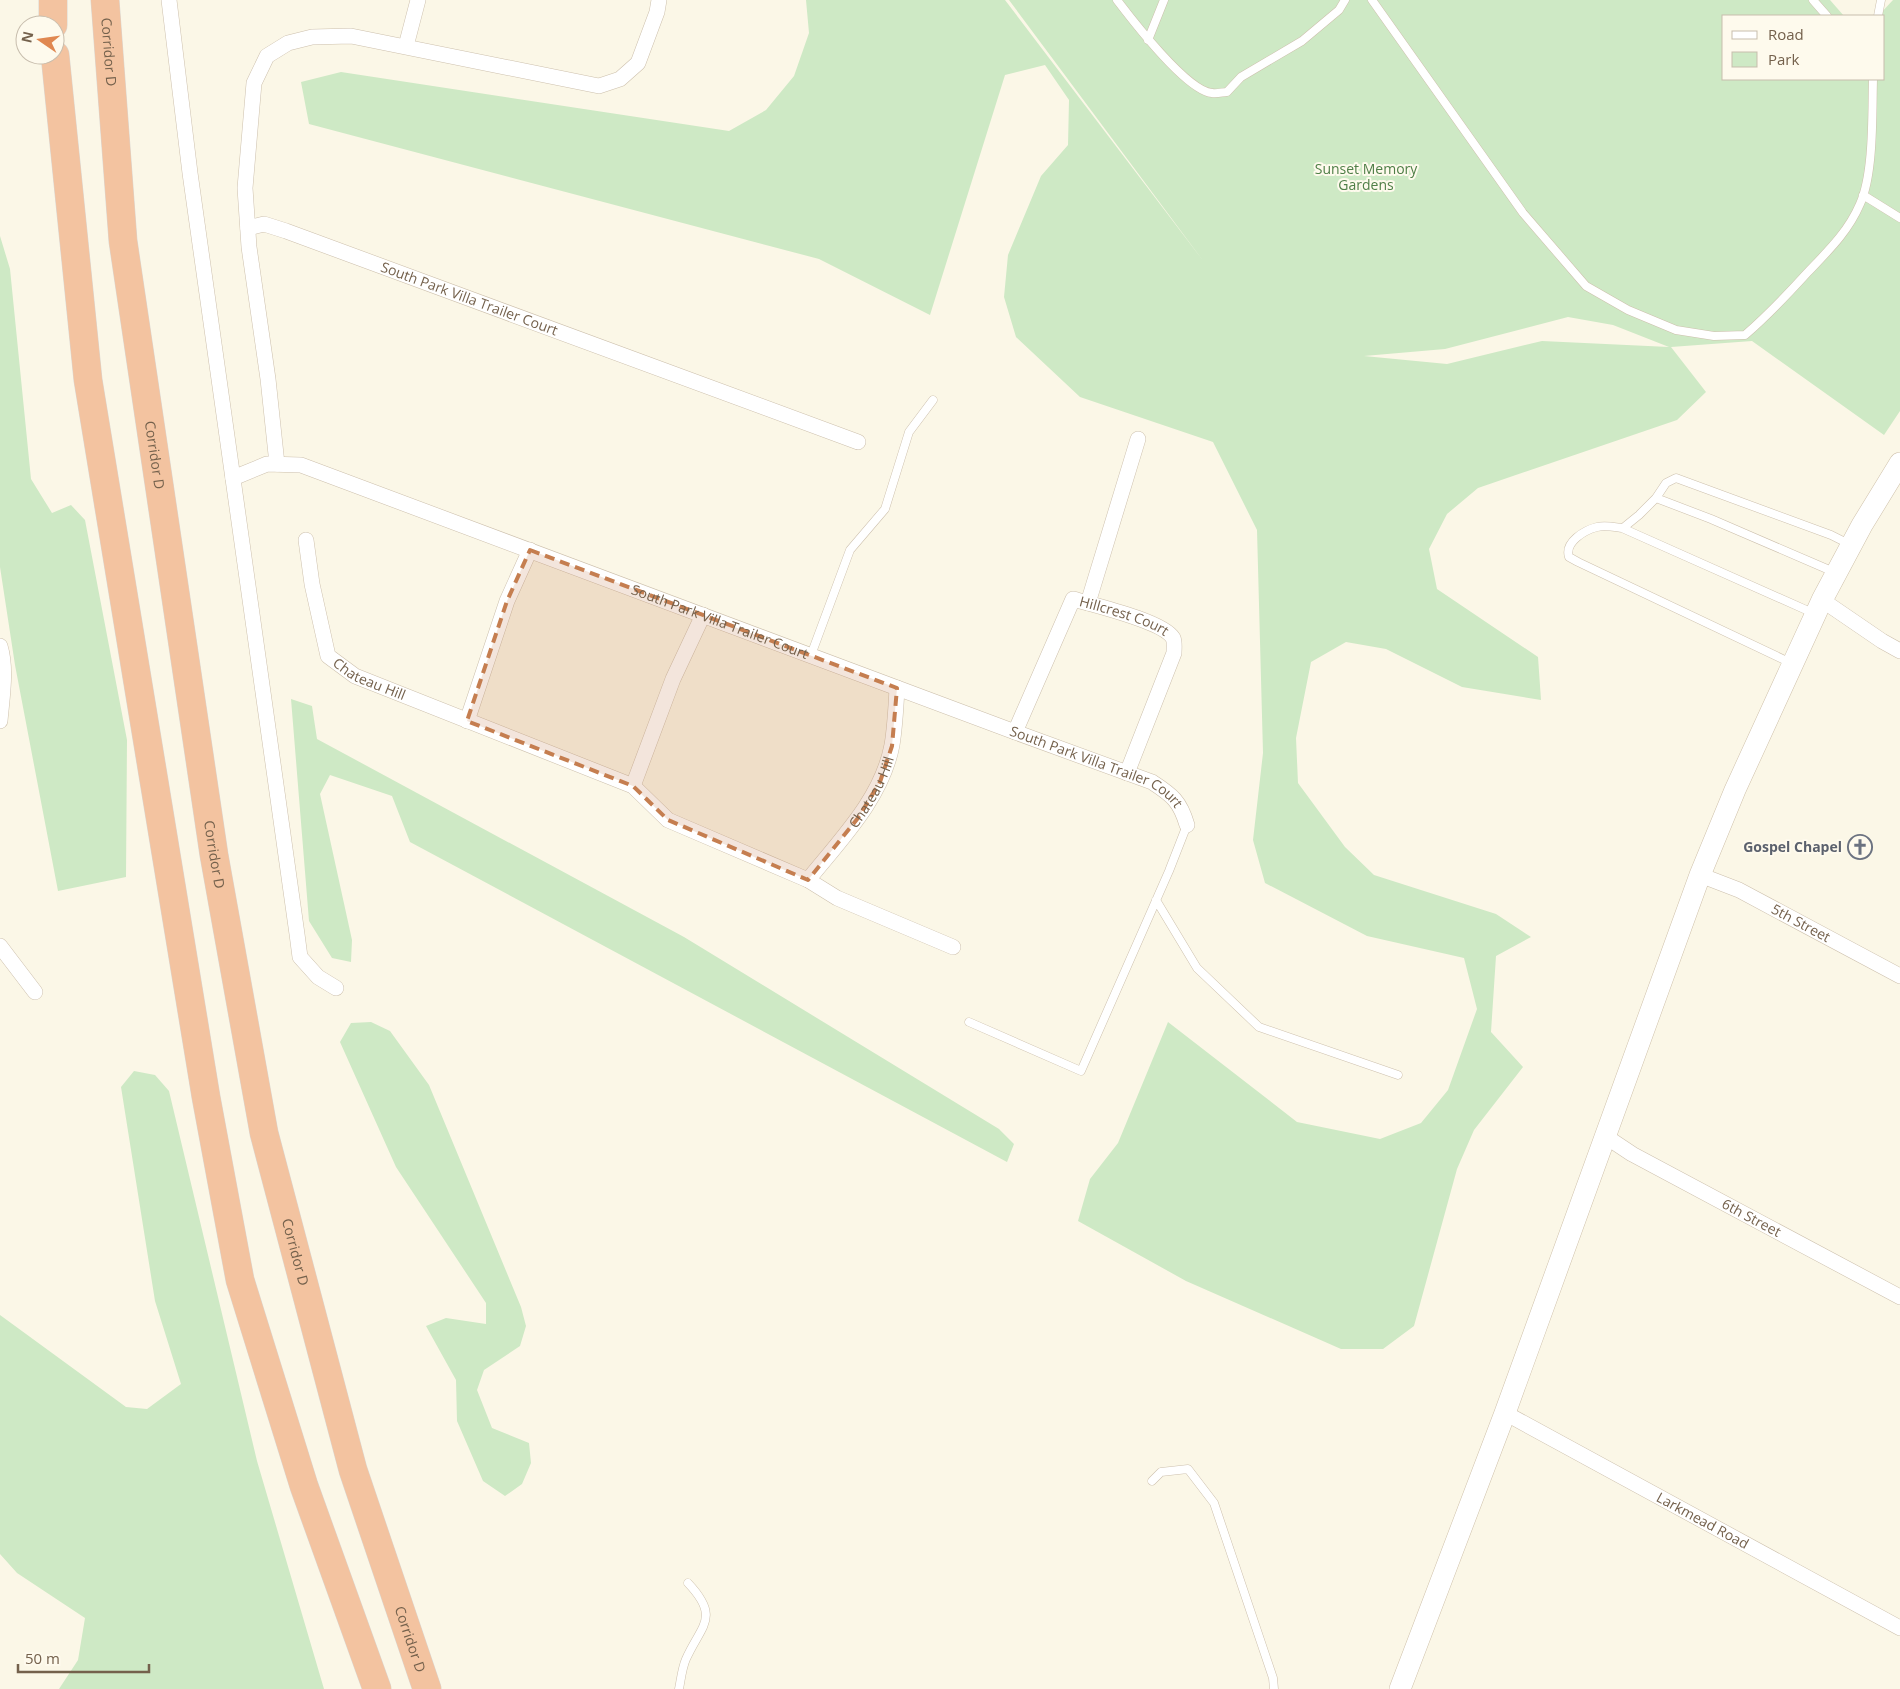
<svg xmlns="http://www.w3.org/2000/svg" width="1900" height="1689" font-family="'Open Sans',sans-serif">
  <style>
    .green { fill: #cee9c5; fill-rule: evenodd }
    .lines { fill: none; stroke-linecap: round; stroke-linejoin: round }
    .service-casing { stroke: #cdc0ad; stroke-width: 9 }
    .minor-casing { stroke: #cdc0ad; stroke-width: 16 }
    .secondary-casing { stroke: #cfc1aa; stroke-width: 22 }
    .motorway-casing { stroke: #dbd6d0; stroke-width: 29 }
    .service { stroke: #fff; stroke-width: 8 }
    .minor { stroke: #fff; stroke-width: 15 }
    .secondary { stroke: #fff; stroke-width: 21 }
    .motorway { stroke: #f3c3a0; stroke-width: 28 }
    .marked { fill: #c57e50; fill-opacity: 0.2; stroke: #c57e50; stroke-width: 4; stroke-dasharray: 10 6; stroke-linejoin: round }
    .labels { text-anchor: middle; stroke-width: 4; stroke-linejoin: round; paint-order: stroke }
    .street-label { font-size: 14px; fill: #74614c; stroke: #fefaed }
    .park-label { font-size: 14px; fill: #4f7f47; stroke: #fefaed }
    .worship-label { font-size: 14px; font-weight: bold; fill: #5b616d; stroke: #fefaed; text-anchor: end }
  </style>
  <rect width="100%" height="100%" fill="#fbf7e7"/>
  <path class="green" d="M 806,0 L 1005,0 L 1204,262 L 1009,0 L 1830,0 L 1844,16 L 1724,16 L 1724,79 L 1884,79 L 1884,16 L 1878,16 L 1893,0 L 1900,0 L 1900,411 L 1884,435 L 1752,341 L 1671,347 L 1706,392 L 1677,420 L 1478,488 L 1447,514 L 1429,549 L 1437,589 L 1538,657 L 1541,700 L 1462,687 L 1386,649 L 1346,642 L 1311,662 L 1296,738 L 1298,783 L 1345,847 L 1374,875 L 1496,914 L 1531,937 L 1496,956 L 1491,1032 L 1523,1067 L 1474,1130 L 1457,1169 L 1414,1326 L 1383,1349 L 1341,1349 L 1186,1281 L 1078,1221 L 1090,1179 L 1118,1143 L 1168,1022 L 1297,1122 L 1380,1139 L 1421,1123 L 1448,1090 L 1477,1009 L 1464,958 L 1367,936 L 1265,883 L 1253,840 L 1263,753 L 1257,530 L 1213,442 L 1080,397 L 1016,337 L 1004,297 L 1008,255 L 1041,176 L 1068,145 L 1069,100 L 1045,65 L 1005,75 L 930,315 L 819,259 L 309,124 L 301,82 L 341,72 L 729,131 L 766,110 L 794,76 L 809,33 ZM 1568,317 L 1613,325 L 1669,347 L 1542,341 L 1447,364 L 1364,356 L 1445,349 Z
    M 0,236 L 10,269 L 31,479 L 52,513 L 71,505 L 85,520 L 127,740 L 126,877 L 58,891 L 15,665 L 0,567 Z
    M 291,699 L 312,706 L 317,739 L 684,937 L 999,1129 L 1014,1144 L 1007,1162 L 410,842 L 392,796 L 330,775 L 320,794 L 352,940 L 351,962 L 332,958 L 309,921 Z
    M 371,1022 L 390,1031 L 429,1085 L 521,1307 L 526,1326 L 520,1346 L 484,1370 L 477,1390 L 492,1428 L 529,1443 L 531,1463 L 522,1484 L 505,1496 L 483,1481 L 457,1421 L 456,1380 L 426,1326 L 446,1318 L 486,1324 L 486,1303 L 396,1167 L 340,1042 L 351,1023 Z
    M 134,1071 L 155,1075 L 169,1091 L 257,1461 L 324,1689 L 59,1689 L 78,1660 L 85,1618 L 17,1573 L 0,1554 L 0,1315 L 126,1407 L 147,1409 L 181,1384 L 155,1301 L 121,1087 Z"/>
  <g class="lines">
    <defs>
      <path id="service" d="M 1117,0 C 1133,21 1187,91 1212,93 C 1217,94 1223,92 1227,92 L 1241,77 L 1302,41 L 1339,10 L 1345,0
        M 1372,0 L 1523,213 L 1586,286 L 1628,310 L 1676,330 L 1714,336 L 1745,335 C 1767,316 1787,295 1807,273 C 1828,251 1848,232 1860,204 C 1874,173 1872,114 1873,79
        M 1813,0 L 1827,16
        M 1878,16 L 1881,0
        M 1148,40 L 1164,0
        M 1863,195 L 1900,218
        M 1656,498 L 1666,483 L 1676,478 L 1831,535 L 1849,544
        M 1623,528 L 1639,515 L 1656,498 L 1711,519 L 1834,572
        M 811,655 L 850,550 L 885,509 L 909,432 L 933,400
        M 1791,663 L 1578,562 L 1569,557 C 1564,542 1585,530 1597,527 C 1605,525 1614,527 1622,528 L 1813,613
        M 1156,900 L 1197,968 L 1259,1027 L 1398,1075
        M 969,1022 L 1081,1071 L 1169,871 L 1187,825
        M 1152,1481 L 1161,1472 L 1188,1469 L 1214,1503 L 1273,1678 L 1274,1689
        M 679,1689 C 681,1679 682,1668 686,1659 C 701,1625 721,1618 688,1583"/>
      <g id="minor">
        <path d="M 169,0 L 190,173 L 297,934 L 300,957 L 318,977 L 336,988"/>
        <path d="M 406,46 L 418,0"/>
        <path id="s1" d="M 248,228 L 264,224 L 286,231 L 858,442"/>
        <path d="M 277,464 L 268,379 L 249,247 L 245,188 L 254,83 L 267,56 L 288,43 L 312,37 L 351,36 L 599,86 L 620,79 L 638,63 L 657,12 L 659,0"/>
        <path id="s2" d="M 233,478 L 267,464 L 301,465 L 1015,732 L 1152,782 C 1172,795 1180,801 1187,825"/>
        <path id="s3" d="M 306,540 L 312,584 L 328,656 L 355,676 L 633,786 L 668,820 L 808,880 L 837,898 L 953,947"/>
        <path d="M 1822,600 L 1882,641 L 1900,651"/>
        <path d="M 1088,603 L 1138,439"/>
        <path d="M 0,646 C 7,669 2,697 0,721"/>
        <path d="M 467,721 L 507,601 L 530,550"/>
        <path id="s4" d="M 1015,732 L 1073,599 C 1093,605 1163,621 1173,638 C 1175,642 1174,649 1174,653 L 1127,773"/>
        <path d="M 633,786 L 673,679 L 703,615"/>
        <path id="s5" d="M 1700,875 L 1739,890 L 1900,976"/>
        <path id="s6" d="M 808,880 C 841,839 882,798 892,745 C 895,727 896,707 897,688"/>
        <path d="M 0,946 L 35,992"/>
        <path id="s7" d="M 1605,1136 L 1632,1154 L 1900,1297"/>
        <path id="s8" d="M 1505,1413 L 1900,1628"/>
      </g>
      <path id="secondary" d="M 1400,1689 L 1505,1413 L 1700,875 L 1735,790 L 1822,600 L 1862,525 L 1900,463"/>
      <g id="motorway">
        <path d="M 53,0 L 53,25"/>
        <path id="s9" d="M 105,0 L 123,241 L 214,855 L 264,1133 L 353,1470 L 427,1689"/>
        <path d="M 55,55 L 88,380 L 206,1097 L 240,1280 L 304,1486 L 377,1689"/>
      </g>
    </defs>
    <use href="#service" class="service-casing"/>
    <use href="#minor" class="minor-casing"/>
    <use href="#secondary" class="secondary-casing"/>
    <use href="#motorway" class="motorway-casing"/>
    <use href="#service" class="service"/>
    <use href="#minor" class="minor"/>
    <use href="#secondary" class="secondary"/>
    <use href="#motorway" class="motorway"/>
  </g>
  <path class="marked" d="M 530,550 L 897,688 L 892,746 L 880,782 L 858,818 L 808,880 L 668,820 L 633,786 L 467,721 L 507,601 Z"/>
  <defs>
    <symbol id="church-ring" viewBox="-11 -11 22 22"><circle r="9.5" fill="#fefaed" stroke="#6b7280" stroke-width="1.5"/><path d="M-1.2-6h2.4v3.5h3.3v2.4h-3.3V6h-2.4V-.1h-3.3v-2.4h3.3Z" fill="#6b7280"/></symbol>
  </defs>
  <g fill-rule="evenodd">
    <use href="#church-ring" x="1846" y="833" width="28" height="28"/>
  </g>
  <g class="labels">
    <g class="street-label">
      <text dy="5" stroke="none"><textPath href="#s9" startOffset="52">Corridor D</textPath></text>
      <text dy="5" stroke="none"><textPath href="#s1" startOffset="235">South Park Villa Trailer Court</textPath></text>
      <text dy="5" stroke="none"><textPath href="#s9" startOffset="458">Corridor D</textPath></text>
      <text dy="5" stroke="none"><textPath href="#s4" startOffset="199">Hillcrest Court</textPath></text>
      <text dy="5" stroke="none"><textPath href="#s2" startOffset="518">South Park Villa Trailer Court</textPath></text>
      <text dy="5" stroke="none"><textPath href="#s3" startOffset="166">Chateau Hill</textPath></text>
      <text dy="5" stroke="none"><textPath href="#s2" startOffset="922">South Park Villa Trailer Court</textPath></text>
      <text dy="5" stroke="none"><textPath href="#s6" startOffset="109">Chateau Hill</textPath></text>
      <text dy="5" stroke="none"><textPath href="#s9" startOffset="862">Corridor D</textPath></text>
      <text dy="5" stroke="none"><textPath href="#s5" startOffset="112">5th Street</textPath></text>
      <text dy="5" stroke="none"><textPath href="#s7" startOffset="168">6th Street</textPath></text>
      <text dy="5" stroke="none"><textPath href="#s9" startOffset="1268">Corridor D</textPath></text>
      <text dy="5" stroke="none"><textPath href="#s8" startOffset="225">Larkmead Road</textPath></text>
      <text dy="5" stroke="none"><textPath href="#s9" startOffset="1672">Corridor D</textPath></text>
    </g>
    <g class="park-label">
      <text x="1366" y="174">Sunset Memory<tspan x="1366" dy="16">Gardens</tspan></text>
    </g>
    <g class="worship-label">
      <text x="1842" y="852">Gospel Chapel</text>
    </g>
  </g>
  <rect x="1722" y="15" width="162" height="65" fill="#fefaed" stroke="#c7bdad"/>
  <rect x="1732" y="31" width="25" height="8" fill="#ffffff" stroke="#c7bdad"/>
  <text x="1768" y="40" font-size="15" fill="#74614c">Road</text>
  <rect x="1732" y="52" width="25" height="15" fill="#cee9c5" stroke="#c7bdad"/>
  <text x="1768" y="65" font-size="15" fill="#74614c">Park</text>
  <g transform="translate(40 40) rotate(283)"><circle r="24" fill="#fefaed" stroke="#c7bdad"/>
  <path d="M0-4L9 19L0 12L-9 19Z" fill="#e08851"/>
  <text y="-8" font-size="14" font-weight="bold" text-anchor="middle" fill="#74614c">N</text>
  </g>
  <path d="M18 1664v8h131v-8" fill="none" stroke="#74614c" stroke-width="2.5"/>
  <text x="25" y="1664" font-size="15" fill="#74614c" stroke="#fefaed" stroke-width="4" paint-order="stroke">50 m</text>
</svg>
